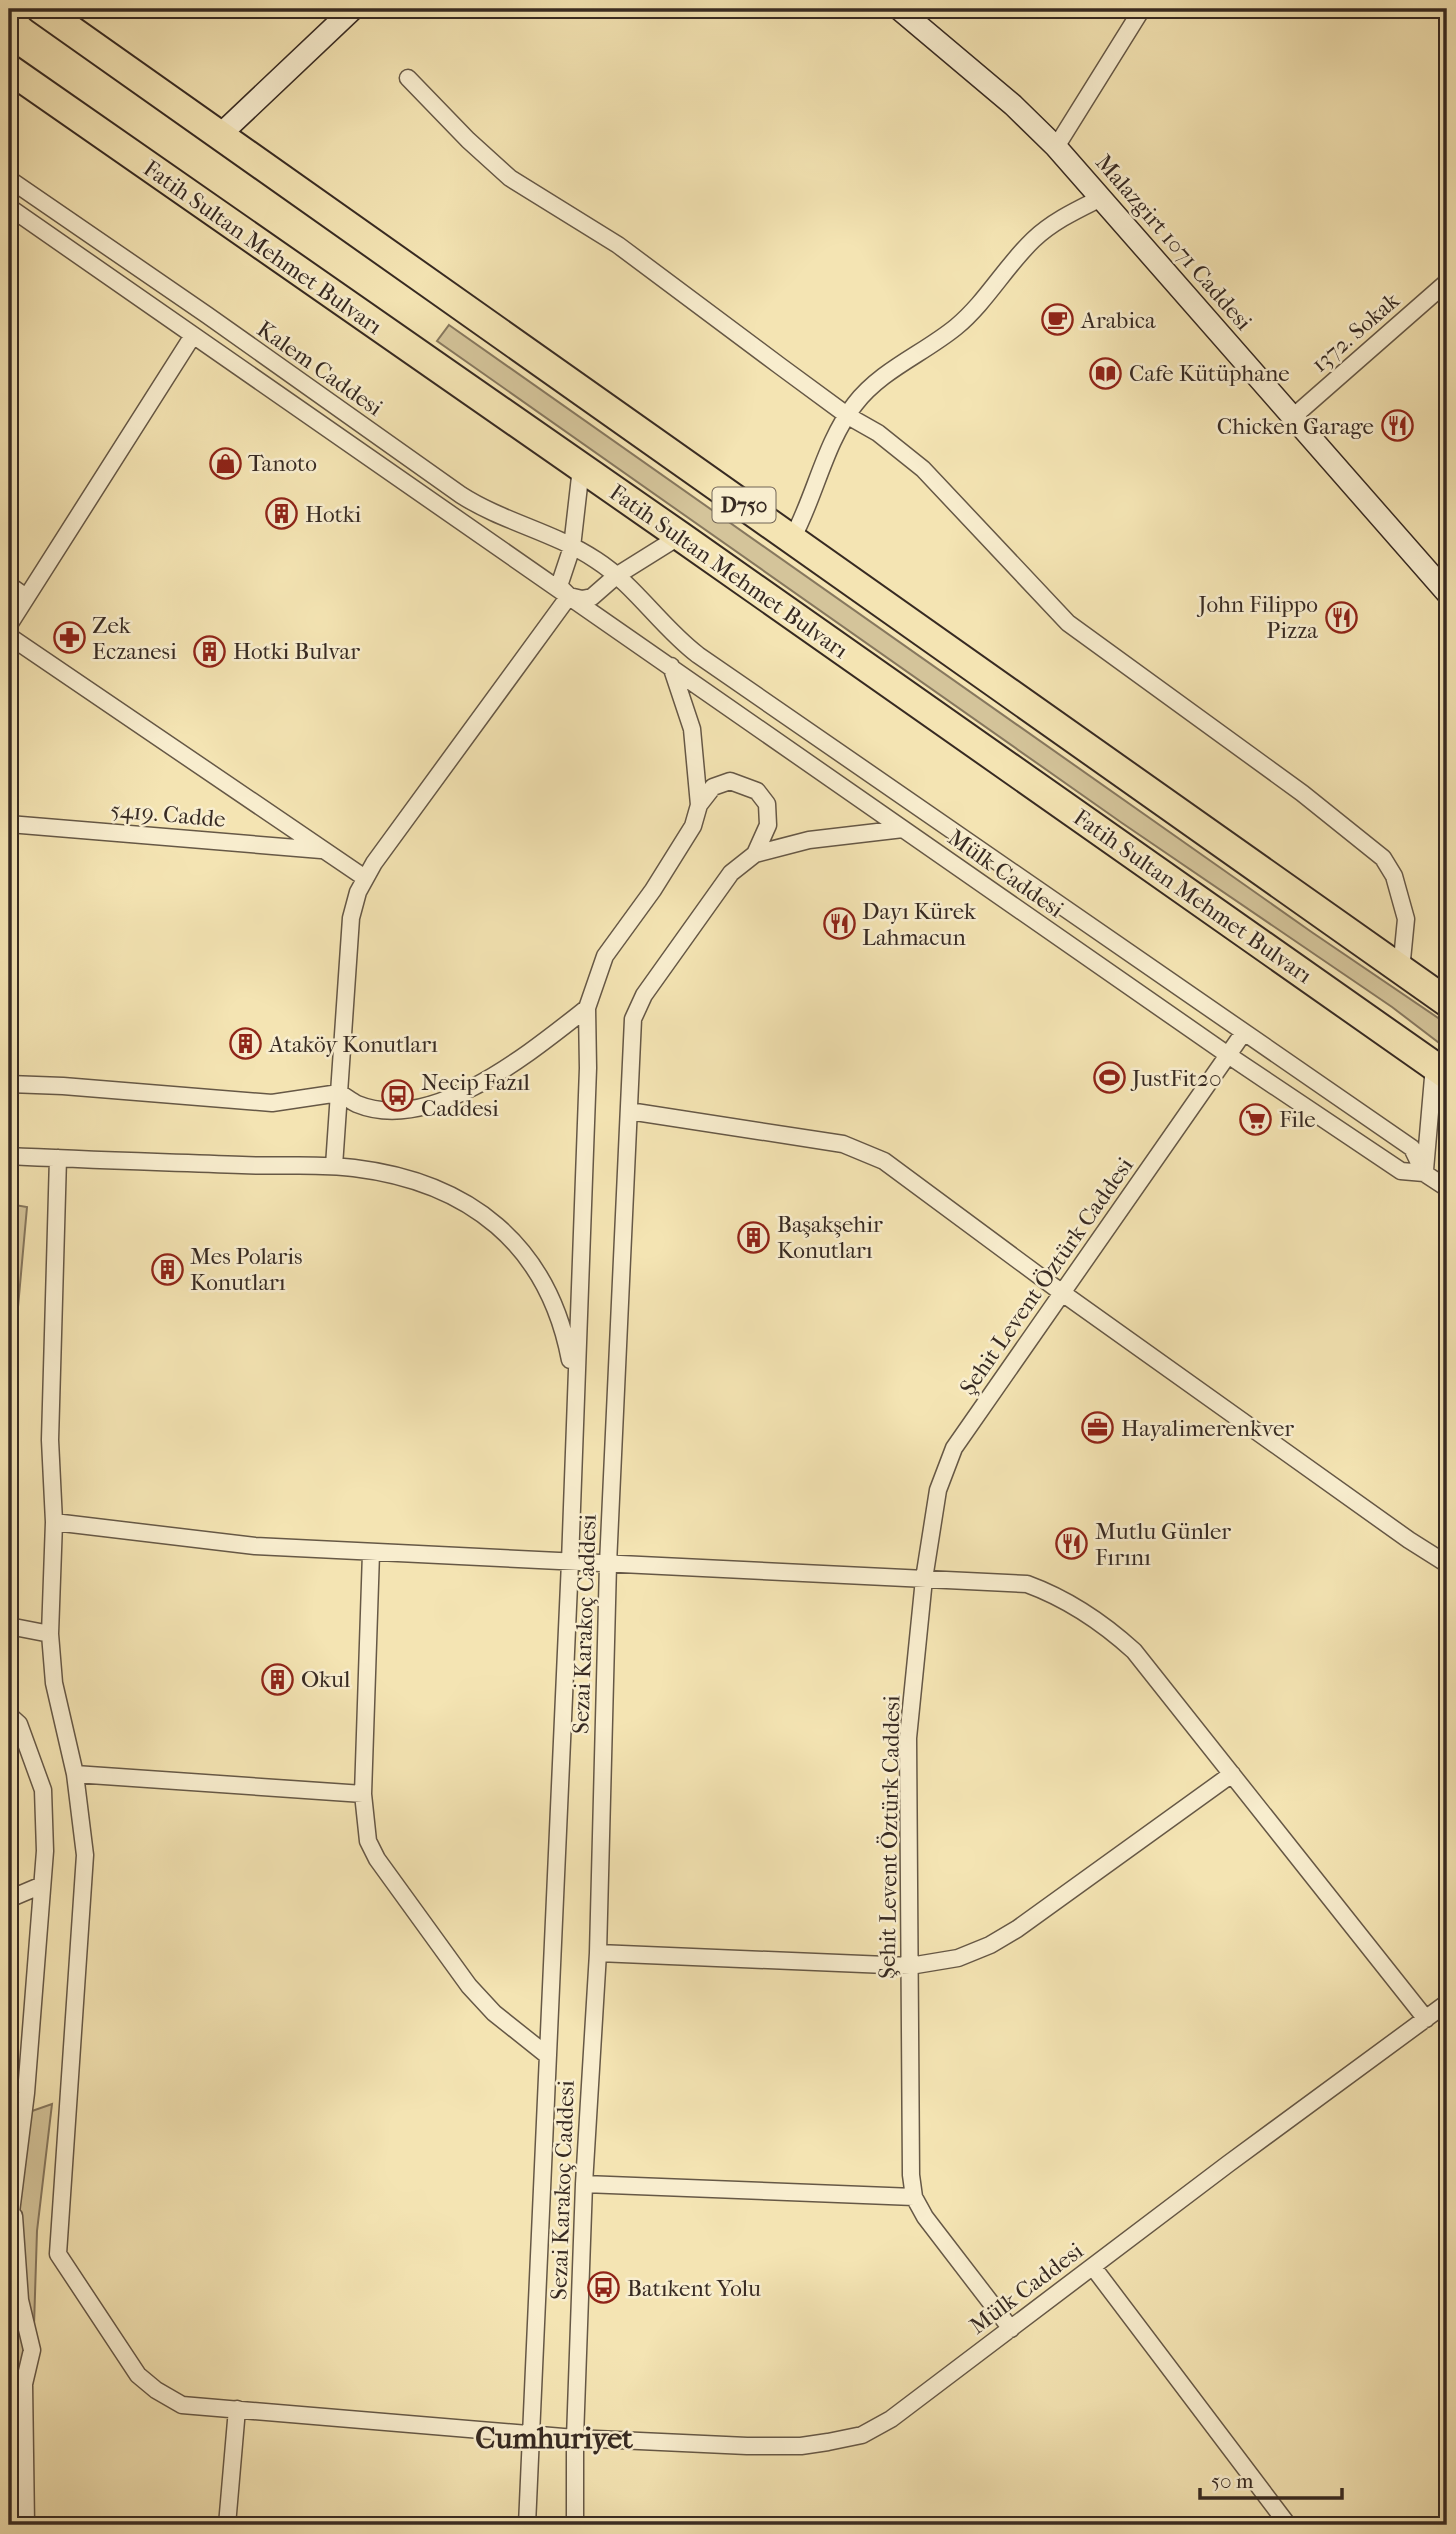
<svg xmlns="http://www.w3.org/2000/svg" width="1456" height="2534" font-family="'IM FELL French Canon',serif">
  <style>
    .green { fill: #d4c49a; stroke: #86775e; stroke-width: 2 }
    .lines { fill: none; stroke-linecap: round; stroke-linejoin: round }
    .street-casing { stroke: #665846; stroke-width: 19 }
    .secondary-casing { stroke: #372a22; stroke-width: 24 }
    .highway-casing { stroke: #372a22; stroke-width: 32 }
    .street { stroke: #f8edce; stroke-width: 16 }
    .secondary { stroke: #f8edce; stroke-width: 21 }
    .highway { stroke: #f4e4b3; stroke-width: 28 }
    .labels { text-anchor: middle; stroke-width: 5; stroke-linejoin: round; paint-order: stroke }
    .shield { fill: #f8edce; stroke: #716456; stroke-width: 2 }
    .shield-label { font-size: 21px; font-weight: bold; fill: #372a22 }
    .street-label { font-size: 23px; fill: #372a22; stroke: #f8edce }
    .poi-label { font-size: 23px; fill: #372a22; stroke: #f8edce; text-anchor: start }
    .district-label { font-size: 30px; font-weight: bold; fill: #372a22; stroke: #f8edce }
  </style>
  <rect width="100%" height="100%" fill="#f4e4b3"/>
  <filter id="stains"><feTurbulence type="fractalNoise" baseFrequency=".00286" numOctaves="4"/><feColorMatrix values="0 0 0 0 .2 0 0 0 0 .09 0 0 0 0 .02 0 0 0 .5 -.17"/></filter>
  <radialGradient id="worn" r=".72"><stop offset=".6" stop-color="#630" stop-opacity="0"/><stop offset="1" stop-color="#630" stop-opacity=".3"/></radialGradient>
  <path class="green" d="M 449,325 L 1313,933 L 1447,1024 L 1447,1049 L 1392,1007 L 1122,823 L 437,341 Z
    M 9,1204 L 27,1207 L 9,1407 Z
    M 52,2104 L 37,2231 L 30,2452 L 9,2525 L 9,2119 Z"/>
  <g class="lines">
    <defs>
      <path id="street" d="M 408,78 L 468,140 L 510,178 L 618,245 L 780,366 L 848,416 L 878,433 L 923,469 L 1068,623 L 1302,793 L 1383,858 L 1394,876 L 1406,919 L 1401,970
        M 1056,147 L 1142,9
        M 9,179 L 207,315 L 461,495 C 503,522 554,532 596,560 C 635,585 661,627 698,655 L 1412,1148 L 1424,1173 L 1447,1188
        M 9,207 L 1228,1055 L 1401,1171 L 1424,1173
        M 1293,417 L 1447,282
        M 581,468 L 572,547 L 559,586 L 569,596 L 582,599 L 592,597 L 616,576 L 680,536
        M 792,539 C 815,497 825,442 855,404 C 881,370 923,354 956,327 C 986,302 1005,267 1033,240 C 1053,221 1077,210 1101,198
        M 9,585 L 26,597
        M 9,625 L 192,337
        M 9,636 L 365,878
        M 671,666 L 692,729 L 699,805
        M 9,824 L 321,850
        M 9,1084 L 63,1086 L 272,1103 L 339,1093 C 345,1096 351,1101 357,1104 C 432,1135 532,1051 587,1008
        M 629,1111 L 843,1144 L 884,1161 L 1061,1292 L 1409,1540 L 1447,1564
        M 9,1156 C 87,1160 165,1162 242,1165 C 279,1167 317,1163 354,1168 C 469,1182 548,1244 570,1360
        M 58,1158 L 50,1440 L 54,1522 L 50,1634 L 54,1683 L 75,1774 L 85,1855 L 58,2254 L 138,2375 L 156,2390 L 182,2405 L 575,2438 L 747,2446 L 801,2446 L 828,2442 L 862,2435 L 891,2419 L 1228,2164 L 1447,2003
        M 334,1166 L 351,918 L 358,892 L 374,863 L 569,596
        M 1425,1170 L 1434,1066
        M 54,1522 L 255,1546 L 1027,1584 C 1068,1599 1101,1621 1134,1651 L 1426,2019
        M 371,1553 L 363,1794 L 368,1841 L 377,1859 L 469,1986 L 494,2013 L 548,2056
        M 9,1626 L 50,1634
        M 9,1715 L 19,1724 L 43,1790 L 45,1851 L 26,2093 L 9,2228
        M 75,1774 L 363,1794
        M 9,1899 L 42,1885
        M 598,1953 L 910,1966 L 958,1958 L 990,1945 L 1017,1929 L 1232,1774
        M 584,2184 L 914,2197
        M 1093,2267 L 1288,2525
        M 1011,2329 L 925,2217 L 914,2197 L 911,2175 L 908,1738 L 924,1579 L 938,1490 L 954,1448 L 1244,1032
        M 24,2384 L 26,2525
        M 9,2401 L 24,2384 L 32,2350 L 20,2300 L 14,2216
        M 9,2452 L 12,2525
        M 227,2525 L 237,2409
        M 527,2525 L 570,1562 L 588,1068 L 587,1008 L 605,956 L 653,890 L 693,826 L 699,805 L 713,787 L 730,781 L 757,791 L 767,804 L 768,825 L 755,854
        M 575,2525 L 575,2438 L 584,2184 L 598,1953 L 608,1564 L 633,1019 L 644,995 L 731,873 L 755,854 L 809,840 L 903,829"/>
      <path id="secondary" d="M 899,9 L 1013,105 L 1056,147 L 1447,593
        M 221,134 L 353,9"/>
      <path id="highway" d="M 41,9 L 1447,1002
        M 9,69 L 680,536 L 1447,1075"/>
    </defs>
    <use href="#street" class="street-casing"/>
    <use href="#secondary" class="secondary-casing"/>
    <use href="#highway" class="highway-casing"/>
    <use href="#street" class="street"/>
    <use href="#secondary" class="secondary"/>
    <use href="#highway" class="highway"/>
  </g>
  <defs>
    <symbol id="cafe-ring" viewBox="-11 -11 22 22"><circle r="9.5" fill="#f8edce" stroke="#8f2418" stroke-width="1.5"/><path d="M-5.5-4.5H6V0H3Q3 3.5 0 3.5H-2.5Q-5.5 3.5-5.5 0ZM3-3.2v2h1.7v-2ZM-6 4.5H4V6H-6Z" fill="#8f2418"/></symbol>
    <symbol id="library-ring" viewBox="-11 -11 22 22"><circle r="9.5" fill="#f8edce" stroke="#8f2418" stroke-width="1.5"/><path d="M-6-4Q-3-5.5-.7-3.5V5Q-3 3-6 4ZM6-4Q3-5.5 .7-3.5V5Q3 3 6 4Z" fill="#8f2418"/></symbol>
    <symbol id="restaurant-ring" viewBox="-11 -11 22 22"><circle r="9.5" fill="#f8edce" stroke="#8f2418" stroke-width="1.5"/><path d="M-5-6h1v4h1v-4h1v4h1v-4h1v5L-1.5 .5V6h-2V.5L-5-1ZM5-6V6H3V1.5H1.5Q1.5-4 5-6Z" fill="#8f2418"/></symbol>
    <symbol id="shop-ring" viewBox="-11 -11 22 22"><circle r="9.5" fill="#f8edce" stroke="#8f2418" stroke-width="1.5"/><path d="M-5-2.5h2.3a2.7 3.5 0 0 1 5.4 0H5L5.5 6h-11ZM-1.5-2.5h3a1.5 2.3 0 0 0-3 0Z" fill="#8f2418"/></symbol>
    <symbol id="building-ring" viewBox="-11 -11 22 22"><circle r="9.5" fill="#f8edce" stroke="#8f2418" stroke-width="1.5"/><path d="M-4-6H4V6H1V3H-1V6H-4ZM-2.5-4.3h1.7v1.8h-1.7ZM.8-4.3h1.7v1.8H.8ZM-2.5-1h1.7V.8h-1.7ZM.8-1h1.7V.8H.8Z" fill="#8f2418"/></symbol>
    <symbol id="pharmacy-ring" viewBox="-11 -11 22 22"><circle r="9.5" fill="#f8edce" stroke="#8f2418" stroke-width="1.5"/><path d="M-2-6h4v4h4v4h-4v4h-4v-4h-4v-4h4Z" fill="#8f2418"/></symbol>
    <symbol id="stadium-ring" viewBox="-11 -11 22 22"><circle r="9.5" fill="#f8edce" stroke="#8f2418" stroke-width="1.5"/><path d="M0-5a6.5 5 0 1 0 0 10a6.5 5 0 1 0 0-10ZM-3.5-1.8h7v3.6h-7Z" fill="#8f2418"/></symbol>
    <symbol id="bus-ring" viewBox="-11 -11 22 22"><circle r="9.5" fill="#f8edce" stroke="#8f2418" stroke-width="1.5"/><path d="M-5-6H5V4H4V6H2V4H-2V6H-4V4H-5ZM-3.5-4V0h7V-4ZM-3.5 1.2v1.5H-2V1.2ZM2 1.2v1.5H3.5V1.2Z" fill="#8f2418"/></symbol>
    <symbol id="supermarket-ring" viewBox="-11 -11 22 22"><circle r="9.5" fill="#f8edce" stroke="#8f2418" stroke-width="1.5"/><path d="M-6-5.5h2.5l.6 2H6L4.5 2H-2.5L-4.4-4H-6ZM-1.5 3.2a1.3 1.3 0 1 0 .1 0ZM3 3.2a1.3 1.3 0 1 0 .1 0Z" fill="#8f2418"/></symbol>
    <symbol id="office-ring" viewBox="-11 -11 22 22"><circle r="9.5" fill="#f8edce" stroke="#8f2418" stroke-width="1.5"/><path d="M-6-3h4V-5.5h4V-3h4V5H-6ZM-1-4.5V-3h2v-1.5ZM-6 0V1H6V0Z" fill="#8f2418"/></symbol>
  </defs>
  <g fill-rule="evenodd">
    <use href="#cafe-ring" x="1040" y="302" width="35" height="35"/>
    <use href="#library-ring" x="1088" y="356" width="35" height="35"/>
    <use href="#restaurant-ring" x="1380" y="408" width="35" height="35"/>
    <use href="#shop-ring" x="208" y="446" width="35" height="35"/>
    <use href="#building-ring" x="264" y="496" width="35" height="35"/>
    <use href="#restaurant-ring" x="1324" y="600" width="35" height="35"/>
    <use href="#pharmacy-ring" x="52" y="620" width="35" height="35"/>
    <use href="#building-ring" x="192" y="634" width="35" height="35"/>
    <use href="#restaurant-ring" x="822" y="906" width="35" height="35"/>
    <use href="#building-ring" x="228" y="1026" width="35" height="35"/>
    <use href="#stadium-ring" x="1092" y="1060" width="35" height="35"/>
    <use href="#bus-ring" x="380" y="1078" width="35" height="35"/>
    <use href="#supermarket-ring" x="1238" y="1102" width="35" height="35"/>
    <use href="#building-ring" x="736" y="1220" width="35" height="35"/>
    <use href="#building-ring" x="150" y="1252" width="35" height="35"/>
    <use href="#office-ring" x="1080" y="1410" width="35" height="35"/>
    <use href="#restaurant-ring" x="1054" y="1526" width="35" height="35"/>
    <use href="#building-ring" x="260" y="1662" width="35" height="35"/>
    <use href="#bus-ring" x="586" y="2270" width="35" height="35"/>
  </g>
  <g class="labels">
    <rect class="shield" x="712.5" y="487.5" width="63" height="35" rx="5"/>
    <g class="shield-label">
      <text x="744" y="512">D750</text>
    </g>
    <g class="street-label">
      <text transform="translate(1174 242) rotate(49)" y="8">Malazgirt 1071 Caddesi</text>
      <text transform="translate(263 247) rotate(35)" y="8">Fatih Sultan Mehmet Bulvarı</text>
      <text transform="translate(1355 332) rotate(-41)" y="8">1372. Sokak</text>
      <text transform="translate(320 368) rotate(35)" y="8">Kalem Caddesi</text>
      <text transform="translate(729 571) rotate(35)" y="8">Fatih Sultan Mehmet Bulvarı</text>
      <text transform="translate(168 814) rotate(5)" y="8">5419. Cadde</text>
      <text transform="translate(1006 873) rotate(35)" y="8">Mülk Caddesi</text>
      <text transform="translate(1193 896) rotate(35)" y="8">Fatih Sultan Mehmet Bulvarı</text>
      <text transform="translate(1046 1276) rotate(-55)" y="8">Şehit Levent Öztürk Caddesi</text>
      <text transform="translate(584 1624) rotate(-88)" y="8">Sezai Karakoç Caddesi</text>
      <text transform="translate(889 1837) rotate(-89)" y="8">Şehit Levent Öztürk Caddesi</text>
      <text transform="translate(562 2190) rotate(-88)" y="8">Sezai Karakoç Caddesi</text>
      <text transform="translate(1026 2288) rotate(-37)" y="8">Mülk Caddesi</text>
    </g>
    <g class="poi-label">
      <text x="1081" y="328">Arabica</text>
      <text x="1129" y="381">Cafe Kütüphane</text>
      <text x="1374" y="434" text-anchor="end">Chicken Garage</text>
      <text x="248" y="471">Tanoto</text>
      <text x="305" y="522">Hotki</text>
      <text x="1318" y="612" text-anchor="end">John Filippo<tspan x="1318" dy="26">Pizza</tspan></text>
      <text x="92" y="633">Zek<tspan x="92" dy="26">Eczanesi</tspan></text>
      <text x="233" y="659">Hotki Bulvar</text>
      <text x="862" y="919">Dayı Kürek<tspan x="862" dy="26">Lahmacun</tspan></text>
      <text x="269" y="1052">Ataköy Konutları</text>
      <text x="1132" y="1086">JustFit20</text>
      <text x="421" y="1090">Necip Fazıl<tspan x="421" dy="26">Caddesi</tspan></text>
      <text x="1279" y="1127">File</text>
      <text x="777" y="1232">Başakşehir<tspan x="777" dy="26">Konutları</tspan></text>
      <text x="190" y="1264">Mes Polaris<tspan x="190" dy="26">Konutları</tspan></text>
      <text x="1121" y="1436">Hayalimerenkver</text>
      <text x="1095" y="1539">Mutlu Günler<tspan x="1095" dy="26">Fırını</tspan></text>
      <text x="301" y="1687">Okul</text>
      <text x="627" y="2296">Batıkent Yolu</text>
    </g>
    <g class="district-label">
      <text x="554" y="2448">Cumhuriyet</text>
    </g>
  </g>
  <rect width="1456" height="2534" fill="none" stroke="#f4e4b3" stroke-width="35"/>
  <rect x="10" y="10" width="1435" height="2513" fill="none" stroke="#372a22" stroke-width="3.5"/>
  <rect x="18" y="18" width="1421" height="2499" fill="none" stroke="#372a22" stroke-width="2"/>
  <path d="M1200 2488v10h142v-10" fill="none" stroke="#372a22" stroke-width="3.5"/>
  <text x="1211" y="2488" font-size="21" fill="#372a22" stroke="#f8edce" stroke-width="5" paint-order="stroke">50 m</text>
  <rect width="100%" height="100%" filter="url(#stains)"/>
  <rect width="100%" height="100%" fill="url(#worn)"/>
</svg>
